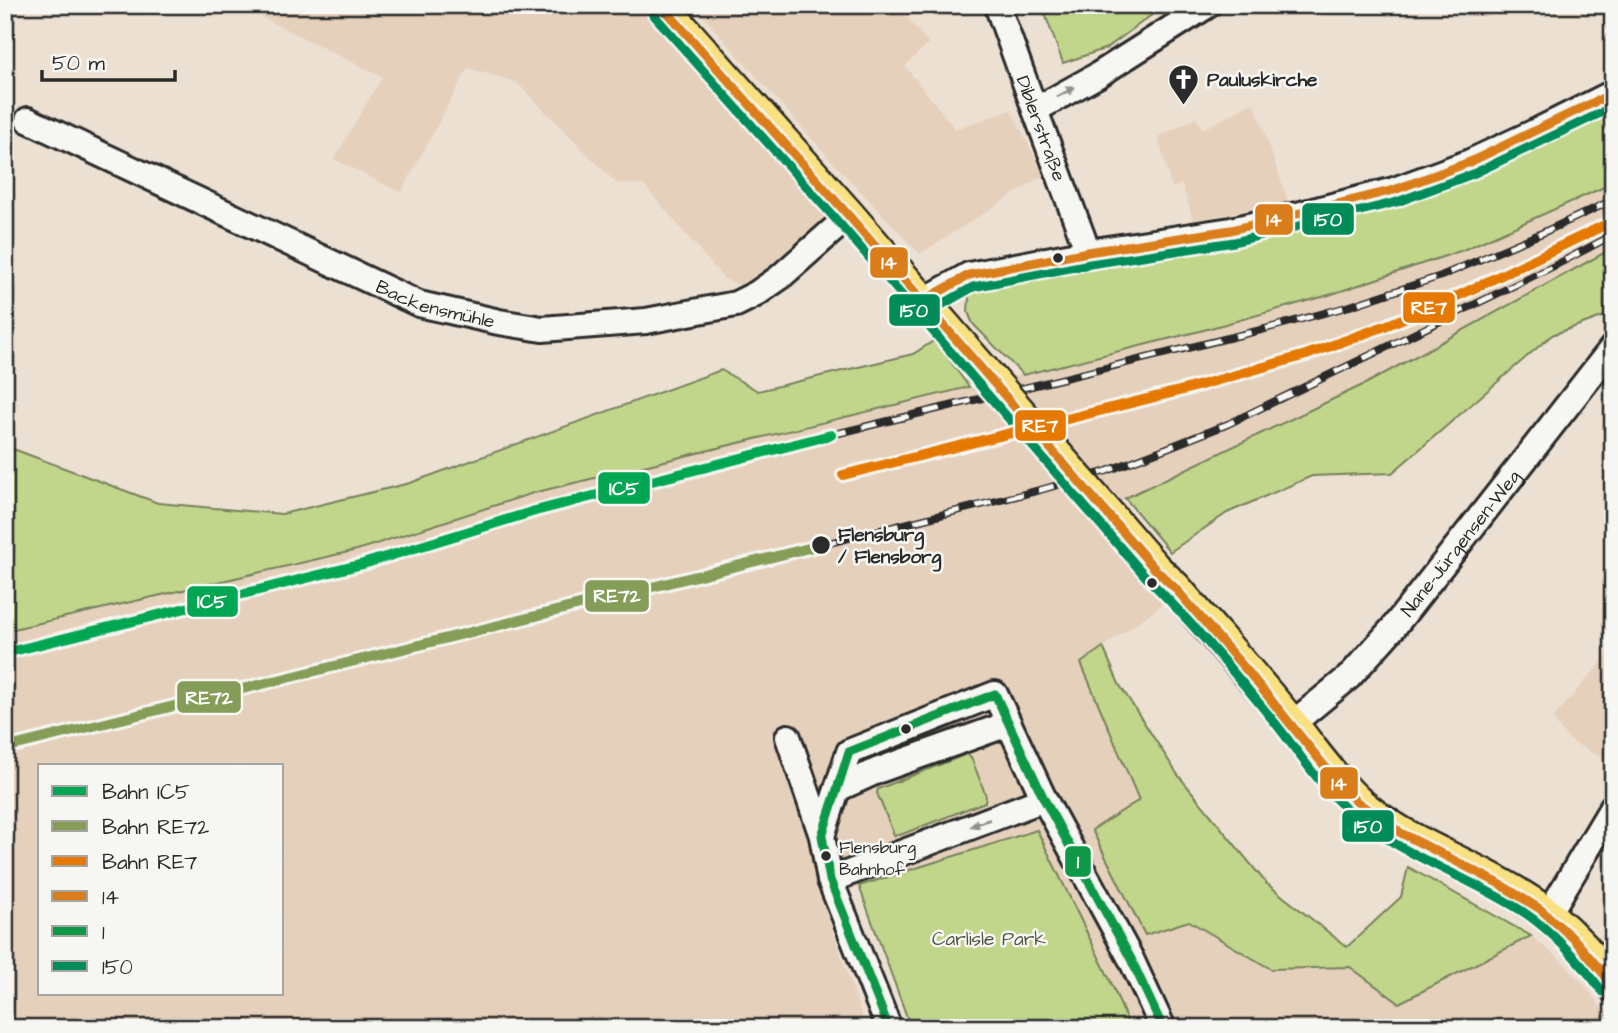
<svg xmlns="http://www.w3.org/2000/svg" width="1618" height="1033" font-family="'Architects Daughter',sans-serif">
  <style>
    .built { fill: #e5d0bc; fill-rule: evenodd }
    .green { fill: #c1d68b; stroke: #76805b; stroke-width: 2 }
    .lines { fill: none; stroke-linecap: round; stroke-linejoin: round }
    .minor-casing { stroke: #2b2b2b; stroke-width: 30 }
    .major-casing { stroke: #2b2b2b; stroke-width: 37 }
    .minor { stroke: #f6f6f2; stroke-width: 24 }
    .major { stroke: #f9e181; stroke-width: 32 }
    .rail-casing { stroke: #2b2b2b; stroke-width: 8 }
    .rail { stroke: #f6f6f2; stroke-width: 5; stroke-dasharray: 16; stroke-linecap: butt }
    .major-bridge-casing { stroke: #2b2b2b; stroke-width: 37; stroke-linecap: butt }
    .major-bridge { stroke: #f9e181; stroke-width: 32 }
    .bus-1-casing { stroke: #f6f6f2; stroke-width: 14 }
    .bus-2-casing { stroke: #f6f6f2; stroke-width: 14 }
    .bus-3-casing { stroke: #f6f6f2; stroke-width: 14 }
    .bus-1 { stroke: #da7e1b; stroke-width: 9 }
    .bus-2 { stroke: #0e9847; stroke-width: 9 }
    .bus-3 { stroke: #018c5a; stroke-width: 9 }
    .rail-1-casing { stroke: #f6f6f2; stroke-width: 16 }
    .rail-2-casing { stroke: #f6f6f2; stroke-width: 16 }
    .rail-3-casing { stroke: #f6f6f2; stroke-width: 16 }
    .rail-1 { stroke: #00a651; stroke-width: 10 }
    .rail-2 { stroke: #869d59; stroke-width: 10 }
    .rail-3 { stroke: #e57902; stroke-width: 10 }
    .oneway { fill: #90908e }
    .bus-dot { fill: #2b2b2b; stroke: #f6f6f2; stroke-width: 2.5 }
    .labels { text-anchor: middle; stroke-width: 5; stroke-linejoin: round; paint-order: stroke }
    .bus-label { font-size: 17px; fill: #2b2b2b; stroke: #f6f6f2; text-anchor: start }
    .poi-label { font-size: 19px; font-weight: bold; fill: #2b2b2b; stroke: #f6f6f2; text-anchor: start }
    .street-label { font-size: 19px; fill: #2b2b2b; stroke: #f6f6f2 }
    .stop-label { font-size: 19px; font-weight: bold; fill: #2b2b2b; stroke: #f6f6f2; text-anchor: start }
    .park-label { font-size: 19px; fill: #505643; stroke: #f6f6f2 }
    .line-badge { stroke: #f6f6f2; stroke-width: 2.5 }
    .badge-label { font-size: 19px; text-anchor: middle; font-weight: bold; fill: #fff }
  </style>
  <rect width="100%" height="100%" fill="#ece0d2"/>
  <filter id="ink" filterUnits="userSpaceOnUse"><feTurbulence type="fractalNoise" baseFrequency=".0143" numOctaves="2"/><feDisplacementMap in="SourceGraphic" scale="14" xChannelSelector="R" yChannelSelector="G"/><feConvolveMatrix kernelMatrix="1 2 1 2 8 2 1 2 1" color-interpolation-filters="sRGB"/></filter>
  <g filter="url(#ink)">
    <path class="built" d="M 237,5 L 642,5 L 835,215 L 746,288 L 724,279 L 644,185 L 616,183 L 516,82 L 468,68 L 401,193 L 334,159 L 382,77 Z
      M 693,5 L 895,5 L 929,43 L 905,66 L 955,129 L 1011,110 L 1044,175 L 920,254 L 829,158 Z
      M 1251,104 L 1255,105 L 1288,201 L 1218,216 L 1193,220 L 1182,184 L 1172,188 L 1158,137 L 1196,118 L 1203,129 Z
      M 1613,183 L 1613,248 L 1367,383 L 1125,498 L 1095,519 L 1166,602 L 1081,663 L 1140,801 L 1092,831 L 1189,921 L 1271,969 L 1350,967 L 1399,1003 L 1531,936 L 1562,961 L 1588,989 L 1613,1024 L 1613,1028 L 1130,1028 L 1110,980 L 1037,830 L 822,899 L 866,1028 L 5,1028 L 5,631 L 357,550 L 533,493 L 1200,331 L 1329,295 L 1463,250 ZM 40,765 L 282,765 L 282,993 L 40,993 Z
      M 1613,649 L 1613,764 L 1571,741 L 1562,732 L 1553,718 Z"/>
    <path class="green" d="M 1056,5 L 1165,5 L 1107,48 L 1063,63 L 1044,11 Z
      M 1613,102 L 1613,183 L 1463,250 L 1329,295 L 1200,331 L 1023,375 L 973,324 L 968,312 L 969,296 L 979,288 L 1001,279 L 1281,232 L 1401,198 Z
      M 1613,248 L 1613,313 L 1552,335 L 1392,473 L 1312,476 L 1227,513 L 1170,552 L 1125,498 L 1367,383 Z
      M 935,340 L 969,387 L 533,493 L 357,550 L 5,631 L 5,446 L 158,503 L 282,514 L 410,483 L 721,370 L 758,391 L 913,354 Z
      M 1103,647 L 1119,684 L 1178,775 L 1266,883 L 1347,947 L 1401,897 L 1408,867 L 1531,936 L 1399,1003 L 1350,967 L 1271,969 L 1189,921 L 1145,935 L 1092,830 L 1139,800 L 1081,663 Z
      M 967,754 L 971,757 L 986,796 L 985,802 L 900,835 L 894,835 L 877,793 L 878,789 Z
      M 1037,830 L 1110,980 L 1130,1028 L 911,1028 L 859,886 Z"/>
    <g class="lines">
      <defs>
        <g id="minor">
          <path id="s1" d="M 997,5 L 1035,110 L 1088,252"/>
          <path d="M 1035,110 L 1098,75 L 1208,5"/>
          <path id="s2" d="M 28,120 L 419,304 L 499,322 L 542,329 L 646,321 L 736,304 L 756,294 L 779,278 L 849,216"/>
          <path d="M 923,301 L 969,275 L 1088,252 L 1231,230 L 1297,215 L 1394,190 L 1470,162 L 1539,130 L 1613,93"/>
          <path id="s3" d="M 1292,724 L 1349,677 L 1393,628 L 1613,347"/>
          <path d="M 788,737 L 822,836 L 830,880 L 889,1028"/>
          <path d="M 837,789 L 879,770 L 1008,724"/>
          <path d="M 822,836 L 849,752 L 995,694 L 1044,799 L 1131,959 L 1163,1028"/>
          <path d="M 830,880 L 1044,799"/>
          <path d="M 1548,915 L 1613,806"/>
        </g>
        <path id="major" d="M 661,5 L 849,216 L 946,328
          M 1155,569 L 1175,588 C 1214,634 1255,678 1292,725 C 1313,751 1332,779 1357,802 C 1395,835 1437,851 1481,874 C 1504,886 1528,899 1548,915 C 1572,935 1595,960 1613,985"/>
      </defs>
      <use href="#minor" class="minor-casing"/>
      <use href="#major" class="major-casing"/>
      <use href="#minor" class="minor"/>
      <use href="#major" class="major"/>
      <defs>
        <path id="rail" d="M 831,435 L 1265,329 L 1350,306 L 1441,276 L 1542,233 L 1613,200
          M 821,545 L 1040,490 L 1107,471 L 1167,448 L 1228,424 L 1554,266 L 1613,235"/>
      </defs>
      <use href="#rail" class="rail-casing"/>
      <use href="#rail" class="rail"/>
      <defs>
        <path id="major-bridge" d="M 946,328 L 1155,569"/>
      </defs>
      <use href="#major-bridge" class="major-bridge-casing"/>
      <use href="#major-bridge" class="major-bridge"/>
      <defs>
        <path id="bus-1" d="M 661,5 L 849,216 L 1155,569 L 1175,588 L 1249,673 L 1331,774 L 1357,802 L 1401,833 L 1498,883 L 1540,909 L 1574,939 L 1613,985
          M 923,301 L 969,275 L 1088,252 L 1231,230 L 1394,190 L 1470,162 L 1613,93"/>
        <path id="bus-2" d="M 995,694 L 1044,799 L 1131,959 L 1163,1028
          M 889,1028 L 830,880 L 822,836 L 849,752 L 995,694"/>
        <path id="bus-3" d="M 652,13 L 840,224 L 1146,577 C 1192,622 1235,673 1276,724 C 1300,754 1321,788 1351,813 C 1403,857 1469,876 1525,913 C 1556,934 1581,963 1603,992
          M 929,312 L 973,287 L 1090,264 L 1234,242 L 1397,202 L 1475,173 L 1613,107"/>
      </defs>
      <use href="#bus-1" class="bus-1-casing"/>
      <use href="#bus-2" class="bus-2-casing"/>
      <use href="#bus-3" class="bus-3-casing"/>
      <use href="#bus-1" class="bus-1"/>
      <use href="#bus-2" class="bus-2"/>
      <use href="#bus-3" class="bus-3"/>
      <defs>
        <path id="rail-1" d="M 5,653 L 363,564 L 535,511 L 831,435"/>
        <path id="rail-2" d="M 5,748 L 821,545"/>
        <path id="rail-3" d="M 843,475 L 1183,390 L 1306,355 L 1385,326 L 1462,294 L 1613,221"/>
      </defs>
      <use href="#rail-1" class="rail-1-casing"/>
      <use href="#rail-2" class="rail-2-casing"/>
      <use href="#rail-3" class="rail-3-casing"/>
      <use href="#rail-1" class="rail-1"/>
      <use href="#rail-2" class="rail-2"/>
      <use href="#rail-3" class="rail-3"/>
    </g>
    <defs><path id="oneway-solid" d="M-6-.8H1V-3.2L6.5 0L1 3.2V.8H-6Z" transform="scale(1.75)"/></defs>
    <g class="oneway">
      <use href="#oneway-solid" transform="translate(1066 92) rotate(-29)"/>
      <use href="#oneway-solid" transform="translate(980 823) rotate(160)"/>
    </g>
  </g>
  <defs>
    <symbol id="church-pin" viewBox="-11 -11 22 30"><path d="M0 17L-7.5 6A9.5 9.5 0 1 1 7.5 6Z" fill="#2b2b2b" stroke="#f6f6f2"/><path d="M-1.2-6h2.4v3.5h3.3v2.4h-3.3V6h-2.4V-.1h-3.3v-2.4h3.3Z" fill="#fff"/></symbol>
  </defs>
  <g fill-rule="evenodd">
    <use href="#church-pin" x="1166" y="62" width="35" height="47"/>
  </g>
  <g class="bus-dot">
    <circle cx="1058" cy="258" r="6"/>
    <circle cx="821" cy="545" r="10"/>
    <circle cx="1152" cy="583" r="6"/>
    <circle cx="906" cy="729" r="6"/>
    <circle cx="826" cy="856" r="6"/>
  </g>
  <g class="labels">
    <g class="bus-label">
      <text x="839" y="853">Flensburg<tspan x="839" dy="22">Bahnhof</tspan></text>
    </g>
    <g class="poi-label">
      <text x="1207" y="86">Pauluskirche</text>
    </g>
    <g class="street-label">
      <text dy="7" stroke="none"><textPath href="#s1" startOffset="131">Diblerstraße</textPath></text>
      <text dy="7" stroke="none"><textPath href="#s2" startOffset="448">Backensmühle</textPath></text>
      <text dy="7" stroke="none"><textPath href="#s3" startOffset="248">Nane-Jürgensen-Weg</textPath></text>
    </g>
    <g class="stop-label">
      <text x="838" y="541">Flensburg<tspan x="838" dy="22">/ Flensborg</tspan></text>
    </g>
    <g class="park-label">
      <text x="989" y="945">Carlisle Park</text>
    </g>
  </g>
  <g class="line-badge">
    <rect x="1301" y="202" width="54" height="34" rx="7" fill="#018c5a"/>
    <rect x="1254" y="203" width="40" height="33" rx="7" fill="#da7e1b"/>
    <rect x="869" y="246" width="40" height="33" rx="7" fill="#da7e1b"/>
    <rect x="1402" y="291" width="54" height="33" rx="7" fill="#e57902"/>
    <rect x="888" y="293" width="53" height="34" rx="7" fill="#018c5a"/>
    <rect x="1014" y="409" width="53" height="33" rx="7" fill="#e57902"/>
    <rect x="597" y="471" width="54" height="34" rx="7" fill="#00a651"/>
    <rect x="584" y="579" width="66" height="34" rx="7" fill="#869d59"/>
    <rect x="186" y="585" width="53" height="33" rx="7" fill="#00a651"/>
    <rect x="176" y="680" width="66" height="34" rx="7" fill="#869d59"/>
    <rect x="1319" y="766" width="40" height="34" rx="7" fill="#da7e1b"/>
    <rect x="1341" y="809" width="54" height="34" rx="7" fill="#018c5a"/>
    <rect x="1064" y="845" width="28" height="33" rx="7" fill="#0e9847"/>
  </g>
  <g class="badge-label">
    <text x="1328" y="226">150</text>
    <text x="1274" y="226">14</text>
    <text x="889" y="269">14</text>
    <text x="1429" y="314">RE7</text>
    <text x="914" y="317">150</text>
    <text x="1040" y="432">RE7</text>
    <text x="624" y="495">IC5</text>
    <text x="617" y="602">RE72</text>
    <text x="212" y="608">IC5</text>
    <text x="209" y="704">RE72</text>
    <text x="1339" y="790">14</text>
    <text x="1368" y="833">150</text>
    <text x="1078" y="868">1</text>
  </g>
  <rect width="1618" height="1033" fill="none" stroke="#f6f6f2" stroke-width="28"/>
  <rect x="14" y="14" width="1590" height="1005" fill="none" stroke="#2b2b2b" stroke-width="2.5" filter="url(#ink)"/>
  <rect x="38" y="764" width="245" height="231" fill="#f6f6f2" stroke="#a5a5a2" stroke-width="2"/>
  <rect x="52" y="786" width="35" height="10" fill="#00a651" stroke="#a5a5a2" stroke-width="2"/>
  <text x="102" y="799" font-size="21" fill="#2b2b2b">Bahn IC5</text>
  <rect x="52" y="821" width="35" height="10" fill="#869d59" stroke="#a5a5a2" stroke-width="2"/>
  <text x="102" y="834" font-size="21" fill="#2b2b2b">Bahn RE72</text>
  <rect x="52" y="856" width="35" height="10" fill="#e57902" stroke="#a5a5a2" stroke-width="2"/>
  <text x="102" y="869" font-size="21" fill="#2b2b2b">Bahn RE7</text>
  <rect x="52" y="891" width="35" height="10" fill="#da7e1b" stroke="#a5a5a2" stroke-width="2"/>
  <text x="102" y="904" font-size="21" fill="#2b2b2b">14</text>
  <rect x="52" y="926" width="35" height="10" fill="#0e9847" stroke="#a5a5a2" stroke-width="2"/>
  <text x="102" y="939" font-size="21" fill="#2b2b2b">1</text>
  <rect x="52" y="961" width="35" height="10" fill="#018c5a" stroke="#a5a5a2" stroke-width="2"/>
  <text x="102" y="974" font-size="21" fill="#2b2b2b">150</text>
  <path d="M42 70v10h133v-10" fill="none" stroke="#2b2b2b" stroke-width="3.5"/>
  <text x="52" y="70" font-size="21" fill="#2b2b2b" stroke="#f6f6f2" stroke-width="5" paint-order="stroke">50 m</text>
</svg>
